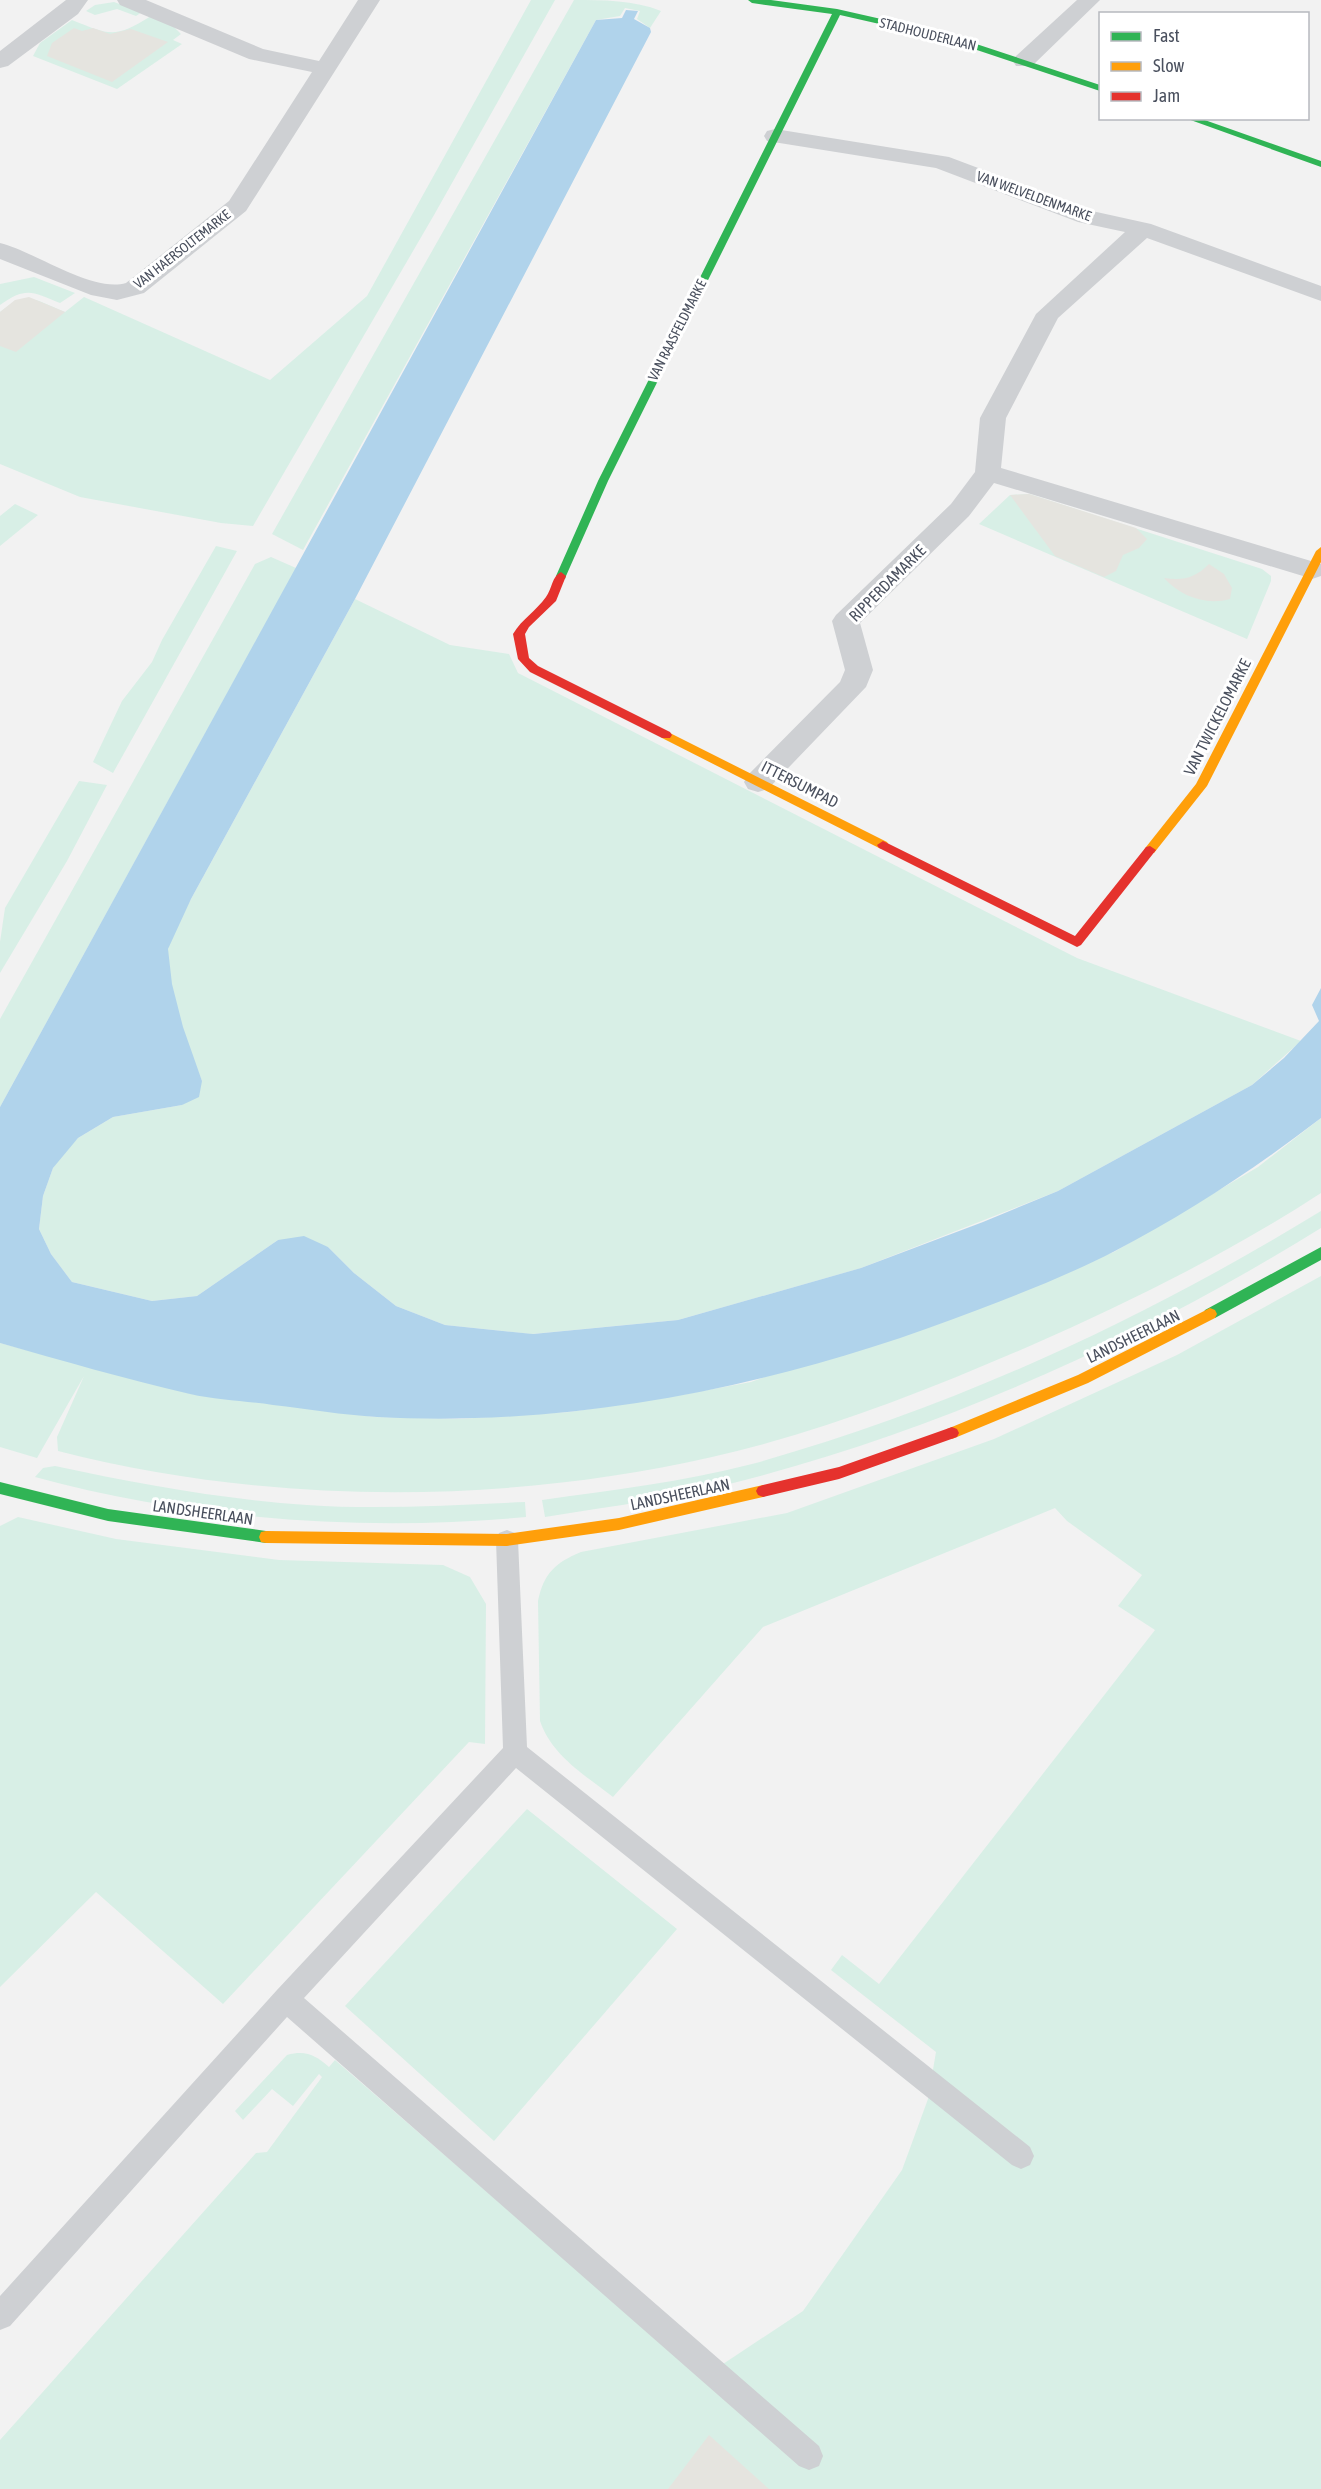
<svg xmlns="http://www.w3.org/2000/svg" width="1321" height="2489" font-family="'Asap Condensed',sans-serif">
  <style>
    .green { fill: #d8efe6 }
    .sand { fill: #e5e4df }
    .water { fill: #b0d3eb }
    .lines { fill: none; stroke-linecap: round; stroke-linejoin: round }
    .lane { fill: #ced0d3; fill-rule: evenodd }
    .street { fill: #ced0d3; fill-rule: evenodd }
    .fast { fill: #30b455; fill-rule: evenodd }
    .slow { fill: #ff9f0a; fill-rule: evenodd }
    .jam { fill: #e5322d; fill-rule: evenodd }
    .labels { text-anchor: middle; stroke-width: 6; stroke-linejoin: round; paint-order: stroke }
    .far-street-label { font-size: 14px; fill: #4a505e; stroke: #fff }
    .street-label { font-size: 16px; fill: #4a505e; stroke: #fff }
  </style>
  <rect width="100%" height="100%" fill="#f2f2f2"/>
  <path class="green" d="M 531,0 L 555,0 L 434,215 L 253,526 L 221,523 L 80,497 L 0,464 L 0,312 C 28,290 35,300 65,312 L 84,297 L 270,380 L 367,296 Z
    M 574,0 C 603,0 634,0 661,11 L 650,28 L 637,19 L 640,11 L 625,8 L 620,16 L 596,20 L 303,550 L 272,534 Z
    M 114,2 L 142,12 L 136,16 L 117,9 L 95,15 L 86,11 L 95,5 Z
    M 151,16 L 172,25 L 181,34 L 173,40 L 182,44 L 117,89 L 33,56 L 40,43 L 72,20 C 110,35 114,39 151,16 Z
    M 34,277 L 75,293 L 60,303 C 33,292 26,286 0,305 L 0,284 Z
    M 1029,494 L 1262,569 L 1271,576 L 1271,581 L 1247,639 L 979,524 L 1010,495 Z
    M 15,504 L 38,515 L 0,546 L 0,516 Z
    M 216,546 L 237,551 L 113,773 L 93,762 L 122,701 L 152,662 L 162,640 Z
    M 271,557 L 296,568 L 0,1107 L 0,1019 L 255,564 Z
    M 355,599 L 450,645 L 509,654 L 518,673 L 1077,958 L 1301,1041 L 1252,1085 L 1058,1191 L 861,1268 L 678,1320 L 532,1334 L 445,1325 L 396,1306 L 354,1273 L 328,1247 L 278,1240 L 197,1296 L 152,1301 L 72,1282 L 51,1254 L 39,1229 L 43,1196 L 53,1168 L 64,1152 L 78,1138 L 113,1117 L 182,1105 L 202,1081 C 189,1048 165,985 168,950 C 169,937 185,911 191,899 Z
    M 79,781 L 107,785 L 67,861 L 0,973 L 0,942 L 5,908 Z
    M 1321,1118 L 1321,1193 C 1229,1253 1132,1301 1032,1345 C 928,1390 823,1432 712,1457 C 500,1505 269,1505 58,1451 L 57,1437 L 84,1376 L 37,1458 L 0,1447 L 0,1343 L 192,1394 L 375,1417 L 459,1419 L 570,1412 L 675,1396 L 751,1382 L 1114,1252 L 1258,1167 Z
    M 1321,1211 L 1321,1228 C 1144,1338 947,1427 745,1480 C 680,1498 612,1506 545,1517 L 542,1500 C 612,1490 683,1482 752,1464 C 951,1409 1145,1319 1321,1211 Z
    M 1321,1276 L 1321,2489 L 0,2489 L 0,2440 L 256,2153 L 267,2152 L 322,2077 L 319,2074 L 293,2106 L 272,2089 L 243,2120 L 235,2111 L 287,2055 C 306,2050 315,2055 329,2067 L 335,2060 L 702,2378 L 803,2311 L 902,2170 L 928,2099 L 936,2052 L 831,1970 L 842,1955 L 879,1984 L 1155,1630 L 1118,1606 L 1142,1575 L 1067,1521 L 1055,1508 L 763,1627 L 613,1797 C 585,1775 552,1756 540,1721 L 538,1601 C 544,1573 555,1563 581,1552 L 787,1513 L 994,1439 L 1177,1355 Z
    M 55,1466 C 139,1484 221,1499 307,1505 C 379,1510 452,1505 525,1502 L 526,1517 C 365,1532 192,1520 35,1477 L 43,1468 Z
    M 18,1517 L 116,1539 L 279,1560 L 443,1565 L 470,1577 L 486,1604 L 485,1744 L 469,1742 L 223,2004 L 96,1892 L 0,1987 L 0,1526 Z
    M 527,1809 L 677,1929 L 494,2141 L 345,2006 Z"/>
  <path class="sand" d="M 74,28 L 82,31 L 93,28 L 110,34 L 131,29 L 168,42 L 112,82 L 47,56 L 52,43 Z
    M 29,297 L 65,312 L 16,352 L 0,346 L 0,312 L 15,300 Z
    M 1029,494 L 1136,528 L 1147,539 L 1139,548 L 1123,555 L 1116,571 L 1104,577 L 1055,556 L 1010,495 Z
    M 1209,564 L 1224,574 L 1232,588 L 1230,599 C 1206,606 1180,596 1164,578 C 1183,581 1195,578 1209,564 Z
    M 709,2435 L 769,2489 L 668,2489 Z"/>
  <path class="water" d="M 626,10 L 638,11 L 634,19 L 650,28 L 651,32 L 355,599 L 191,899 L 168,949 L 172,984 L 183,1027 L 202,1081 L 199,1097 L 182,1105 L 113,1117 L 78,1138 L 53,1168 L 43,1196 L 39,1229 L 51,1254 L 72,1282 L 152,1301 L 197,1296 L 278,1240 L 304,1236 L 328,1247 L 354,1273 L 396,1306 L 445,1325 L 533,1334 L 678,1320 L 861,1268 L 983,1222 L 1058,1191 L 1252,1085 L 1284,1058 L 1319,1021 L 1312,1005 L 1321,988 L 1321,1118 C 1256,1168 1188,1213 1115,1251 C 1072,1273 1025,1292 980,1309 C 789,1383 583,1428 377,1417 C 343,1415 308,1409 273,1405 C 246,1401 217,1400 190,1394 C 126,1379 63,1361 0,1343 L 0,1107 L 596,20 L 622,18 Z"/>
  <g class="lines">
    <path class="lane" d="M 507,1530 L 515,1533 L 518,1540 L 527,1747 L 1030,2147 L 1034,2156 L 1030,2165 L 1021,2169 L 1012,2165 L 516,1768 L 304,1998 L 819,2446 L 823,2456 L 819,2466 L 809,2470 L 799,2466 L 287,2017 L 10,2326 L 0,2330 L 0,2296 L 277,1990 L 503,1748 L 496,1540 L 499,1533 Z"/>
    <path class="street" d="M 66,0 L 88,0 L 78,14 L 8,66 L 0,68 L 0,51 Z
      M 117,0 L 146,0 L 263,49 L 319,61 L 358,0 L 380,0 L 246,211 L 144,293 L 117,300 L 91,295 L 0,259 L 0,243 C 36,252 92,293 126,283 L 229,201 L 312,72 L 249,59 L 120,5 Z
      M 1077,0 L 1100,0 L 1032,66 L 1016,66 L 1013,61 L 1016,56 Z
      M 775,129 L 949,157 L 1092,211 L 1151,224 L 1321,286 L 1321,301 L 1147,238 L 1058,318 L 1006,418 L 1001,468 L 1321,564 L 1321,576 L 1312,579 L 1303,576 L 994,483 L 969,516 L 860,623 L 873,670 L 866,687 L 768,789 L 758,792 L 748,789 L 744,782 L 748,775 L 840,682 L 845,670 L 832,621 L 836,615 L 951,504 L 975,472 L 980,418 L 1036,314 L 1125,232 L 1078,222 L 936,168 L 767,141 L 764,136 L 767,131 Z"/>
    <path class="fast" d="M 748,0 L 771,0 L 837,9 L 943,33 L 1100,85 L 1100,91 L 941,38 L 840,15 L 608,481 L 566,576 L 565,579 L 557,579 L 556,576 L 598,481 L 832,14 L 752,3 Z
      M 1185,118 L 1199,118 L 1321,161 L 1321,167 Z
      M 1321,1247 L 1321,1260 L 1215,1318 L 1205,1318 L 1203,1314 L 1205,1310 Z
      M 0,1482 L 108,1509 L 266,1531 L 271,1532 L 273,1537 L 271,1542 L 266,1543 L 108,1521 L 0,1494 Z"/>
    <path class="slow" d="M 1321,547 L 1321,562 L 1207,786 L 1154,853 L 1146,853 L 1144,850 L 1146,847 L 1196,784 L 1316,551 Z
      M 666,731 L 887,842 L 889,845 L 883,849 L 879,848 L 662,738 L 660,735 Z
      M 1210,1308 L 1215,1310 L 1217,1314 L 1215,1318 L 1088,1383 L 957,1437 L 952,1439 L 947,1437 L 945,1433 L 947,1429 L 1078,1375 Z
      M 763,1485 L 768,1487 L 770,1491 L 768,1495 L 763,1497 L 619,1530 L 507,1546 L 266,1543 L 261,1542 L 259,1537 L 261,1532 L 266,1531 L 507,1534 L 619,1518 Z"/>
    <path class="jam" d="M 561,572 L 566,576 L 556,601 L 529,627 L 525,634 L 529,658 L 538,666 L 670,732 L 672,735 L 670,738 L 662,738 L 530,672 L 518,659 L 513,634 C 522,619 536,611 546,597 C 552,589 552,576 561,572 Z
      M 883,841 L 1075,936 L 1146,847 L 1150,846 L 1156,850 L 1081,945 L 1077,947 L 879,848 L 877,845 Z
      M 952,1427 L 957,1429 L 959,1433 L 957,1437 L 839,1479 L 763,1497 L 758,1495 L 756,1491 L 758,1487 L 763,1485 L 839,1467 Z"/>
  </g>
  <g class="labels">
    <g class="far-street-label">
      <text transform="translate(928 34) rotate(14)" y="5">STADHOUDERLAAN</text>
      <text transform="translate(1034 196) rotate(20)" y="5">VAN WELVELDENMARKE</text>
      <text transform="translate(182 249) rotate(-38)" y="5">VAN HAERSOLTEMARKE</text>
      <text transform="translate(677 330) rotate(-63)" y="5">VAN RAASFELDMARKE</text>
    </g>
    <g class="street-label">
      <text transform="translate(887 583) rotate(-45)" y="6">RIPPERDAMARKE</text>
      <text transform="translate(1217 717) rotate(-63)" y="6">VAN TWICKELOMARKE</text>
      <text transform="translate(800 784) rotate(27)" y="6">ITTERSUMPAD</text>
      <text transform="translate(1133 1336) rotate(-26)" y="6">LANDSHEERLAAN</text>
      <text transform="translate(680 1494) rotate(-12)" y="6">LANDSHEERLAAN</text>
      <text transform="translate(203 1512) rotate(8)" y="6">LANDSHEERLAAN</text>
    </g>
  </g>
  <rect x="1099" y="12" width="210" height="108" fill="#ffffff" stroke="#b7b9bf" stroke-width="1.5"/>
  <rect x="1111" y="32" width="30" height="9" fill="#30b455" stroke="#b7b9bf" stroke-width="1.5"/>
  <text x="1153" y="42" font-size="18" fill="#4a505e">Fast</text>
  <rect x="1111" y="62" width="30" height="9" fill="#ff9f0a" stroke="#b7b9bf" stroke-width="1.5"/>
  <text x="1153" y="72" font-size="18" fill="#4a505e">Slow</text>
  <rect x="1111" y="92" width="30" height="9" fill="#e5322d" stroke="#b7b9bf" stroke-width="1.5"/>
  <text x="1153" y="102" font-size="18" fill="#4a505e">Jam</text>
</svg>
